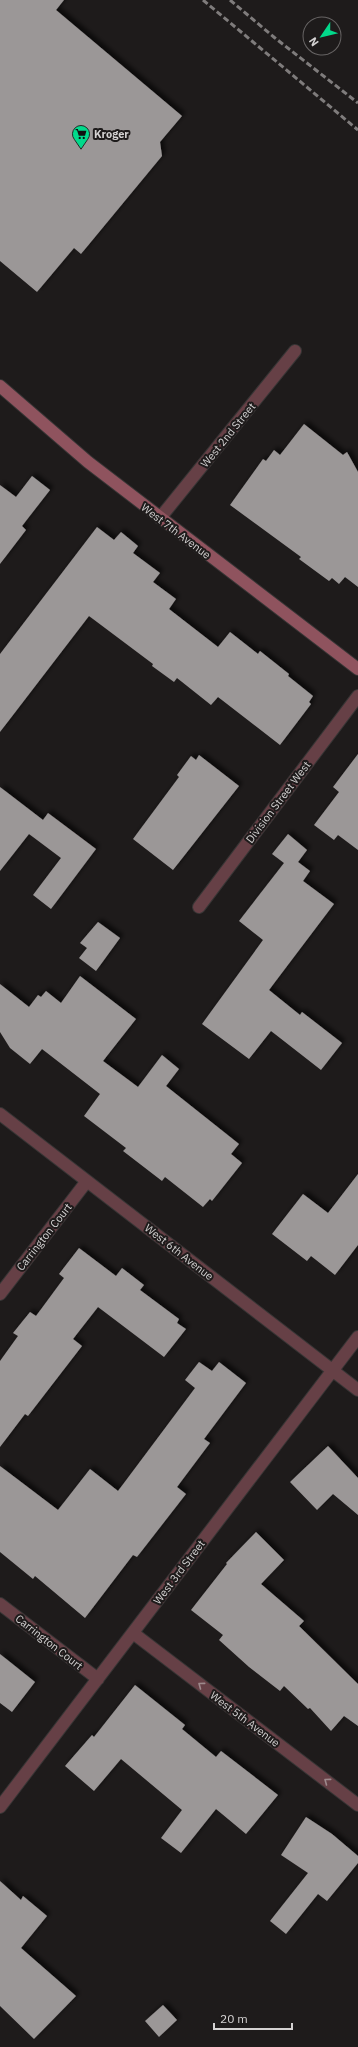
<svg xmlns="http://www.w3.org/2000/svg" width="358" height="2047" font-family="'IBM Plex Sans',sans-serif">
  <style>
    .building { fill: #9b9797; filter: url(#shadow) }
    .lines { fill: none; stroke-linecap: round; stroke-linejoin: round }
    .street-casing { stroke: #373535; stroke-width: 14 }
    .secondary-casing { stroke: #373535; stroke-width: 14 }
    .street { stroke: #664046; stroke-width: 12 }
    .secondary { stroke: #8f535e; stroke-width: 12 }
    .rail { stroke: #7f7c7c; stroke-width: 3; stroke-dasharray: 6 3; stroke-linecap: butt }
    .oneway { stroke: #9d898c }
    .labels { text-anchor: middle; stroke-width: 4; stroke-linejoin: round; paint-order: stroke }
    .poi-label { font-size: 11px; font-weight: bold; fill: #d4d2d2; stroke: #1e1b1b; text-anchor: start }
    .street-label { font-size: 11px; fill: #d4d2d2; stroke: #1e1b1b }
  </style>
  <defs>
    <filter id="shadow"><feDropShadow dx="3.5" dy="-3.5" stdDeviation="2" flood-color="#0009"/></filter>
  </defs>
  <rect width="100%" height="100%" fill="#1e1b1b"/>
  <path class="building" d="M 0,0 L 64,0 L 56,10 L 182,116 L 160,142 L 162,156 L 81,254 L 74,248 L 37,292 L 0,261 Z
    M 304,424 L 343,455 L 347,452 L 358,472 L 358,587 L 345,577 L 339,584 L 332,578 L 329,581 L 299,559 L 301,557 L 230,505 L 263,459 L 266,461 L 274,450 L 280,455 Z
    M 32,476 L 50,490 L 22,526 L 26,530 L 0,564 L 0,485 L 16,497 Z
    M 97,527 L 114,540 L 121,532 L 138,546 L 133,553 L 160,573 L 153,582 L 176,599 L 169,609 L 218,647 L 230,632 L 258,654 L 260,651 L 289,674 L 288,676 L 313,696 L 309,702 L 311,704 L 280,745 L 218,697 L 211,705 L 177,678 L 174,682 L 152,666 L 153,664 L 89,616 L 0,732 L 0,654 Z
    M 358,754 L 358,850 L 338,835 L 334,840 L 314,825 L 339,792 L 333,787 Z
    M 199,755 L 239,786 L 173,870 L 133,839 L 179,777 L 177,775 L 191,756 L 196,760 Z
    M 0,787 L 43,820 L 48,813 L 96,849 L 51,909 L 33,895 L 61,858 L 29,834 L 0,871 Z
    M 288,834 L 307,850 L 298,862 L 310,871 L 303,881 L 334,904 L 269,990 L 300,1015 L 302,1012 L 342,1043 L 321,1070 L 271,1031 L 249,1059 L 202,1024 L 263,940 L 239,921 L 284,863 L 272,854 Z
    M 98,922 L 120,938 L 96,971 L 79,958 L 87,948 L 80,943 Z
    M 80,976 L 136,1019 L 103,1061 L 138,1087 L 162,1055 L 179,1069 L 166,1086 L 239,1144 L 231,1154 L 242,1163 L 212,1201 L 210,1199 L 203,1207 L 165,1177 L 162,1181 L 123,1151 L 126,1148 L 84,1116 L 100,1094 L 42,1049 L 30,1064 L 10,1048 L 0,1032 L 0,984 L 29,1007 L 38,995 L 41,997 L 46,991 L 61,1003 Z
    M 358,1174 L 358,1245 L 335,1275 L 311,1256 L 307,1261 L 272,1234 L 303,1194 L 328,1213 Z
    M 79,1248 L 116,1276 L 122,1268 L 144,1285 L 140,1290 L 179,1319 L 177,1323 L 186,1329 L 164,1357 L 98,1307 L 73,1339 L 82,1346 L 28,1416 L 25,1414 L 0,1447 L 0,1361 L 18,1336 L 13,1333 L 30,1312 L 36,1316 L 64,1278 L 59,1274 Z
    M 199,1362 L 212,1371 L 219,1362 L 246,1383 L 204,1439 L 210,1443 L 177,1487 L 186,1494 L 137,1557 L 133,1555 L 85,1618 L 35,1576 L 33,1579 L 0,1552 L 0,1466 L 58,1510 L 90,1469 L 118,1491 L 195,1388 L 185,1380 Z
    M 328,1446 L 358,1478 L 358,1515 L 333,1494 L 317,1510 L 290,1482 Z
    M 256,1532 L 284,1560 L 261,1584 L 304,1621 L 299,1626 L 358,1684 L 358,1726 L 344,1716 L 331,1731 L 310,1708 L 308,1709 L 284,1686 L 280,1691 L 249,1667 L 219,1640 L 223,1635 L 191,1610 L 227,1564 L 226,1563 Z
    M 0,1654 L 35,1682 L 12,1712 L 0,1703 Z
    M 135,1685 L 185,1725 L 182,1729 L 216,1757 L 221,1751 L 278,1795 L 246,1834 L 216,1809 L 181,1853 L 161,1838 L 182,1810 L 121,1759 L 94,1791 L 65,1766 L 92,1735 L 94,1737 Z
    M 306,1817 L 332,1834 L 358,1856 L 358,1863 L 327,1901 L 318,1894 L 286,1934 L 270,1921 L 308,1873 L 281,1855 Z
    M 0,1881 L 21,1900 L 23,1896 L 47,1916 L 21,1948 L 76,1996 L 34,2039 L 0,2006 Z
    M 163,2005 L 177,2020 L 159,2037 L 145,2021 Z"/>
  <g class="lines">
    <defs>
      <path id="street" d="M 160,518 L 295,351
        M 199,907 L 358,696
        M 0,1114 L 358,1390
        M 0,1294 L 87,1181
        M 0,1604 L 98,1679
        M 133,1633 L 358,1805
        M 0,1807 L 358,1337"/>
      <path id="secondary" d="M 0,386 L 88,462 L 358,669"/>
    </defs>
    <use href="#street" class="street-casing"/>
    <use href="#secondary" class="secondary-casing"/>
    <use href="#street" class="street"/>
    <use href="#secondary" class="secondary"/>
    <path class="rail" d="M 203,0 L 358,130
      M 230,0 L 275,38 L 358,103"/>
  </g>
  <defs><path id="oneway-chevron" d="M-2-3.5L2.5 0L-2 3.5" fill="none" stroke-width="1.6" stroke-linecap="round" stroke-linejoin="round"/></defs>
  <g class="oneway">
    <use href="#oneway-chevron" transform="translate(201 1685) rotate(-143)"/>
    <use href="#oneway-chevron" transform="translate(327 1781) rotate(-143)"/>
  </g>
  <defs>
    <symbol id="supermarket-pin" viewBox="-11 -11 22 30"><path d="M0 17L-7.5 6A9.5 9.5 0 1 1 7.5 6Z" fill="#02d98b" stroke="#1e1b1b"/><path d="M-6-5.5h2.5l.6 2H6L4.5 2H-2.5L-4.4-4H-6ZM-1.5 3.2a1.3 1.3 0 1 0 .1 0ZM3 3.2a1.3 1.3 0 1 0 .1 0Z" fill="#111"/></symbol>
  </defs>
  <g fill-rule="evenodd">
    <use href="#supermarket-pin" x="71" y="124" width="20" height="27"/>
  </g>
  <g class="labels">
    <g class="poi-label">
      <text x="94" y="138">Kroger</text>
    </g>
    <g class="street-label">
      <text transform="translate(228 435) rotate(-51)" y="4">West 2nd Street</text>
      <text transform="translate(176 531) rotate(37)" y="4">West 7th Avenue</text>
      <text transform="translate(278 802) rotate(-53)" y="4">Division Street West</text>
      <text transform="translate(44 1237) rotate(-52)" y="4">Carrington Court</text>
      <text transform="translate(179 1252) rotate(38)" y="4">West 6th Avenue</text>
      <text transform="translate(179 1572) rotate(-53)" y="4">West 3rd Street</text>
      <text transform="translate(49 1642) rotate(38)" y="4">Carrington Court</text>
      <text transform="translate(245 1719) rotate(37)" y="4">West 5th Avenue</text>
    </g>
  </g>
  <g transform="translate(322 36) rotate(235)"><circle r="19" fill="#1e1b1b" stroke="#676464"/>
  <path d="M0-3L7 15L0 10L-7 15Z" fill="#02d98b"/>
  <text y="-6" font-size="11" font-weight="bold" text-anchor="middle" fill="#d4d2d2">N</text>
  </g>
  <path d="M214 2023v6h78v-6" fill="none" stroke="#d4d2d2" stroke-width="2"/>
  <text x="220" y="2023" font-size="12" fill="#d4d2d2" stroke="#1e1b1b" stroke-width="3" paint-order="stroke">20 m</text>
</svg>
